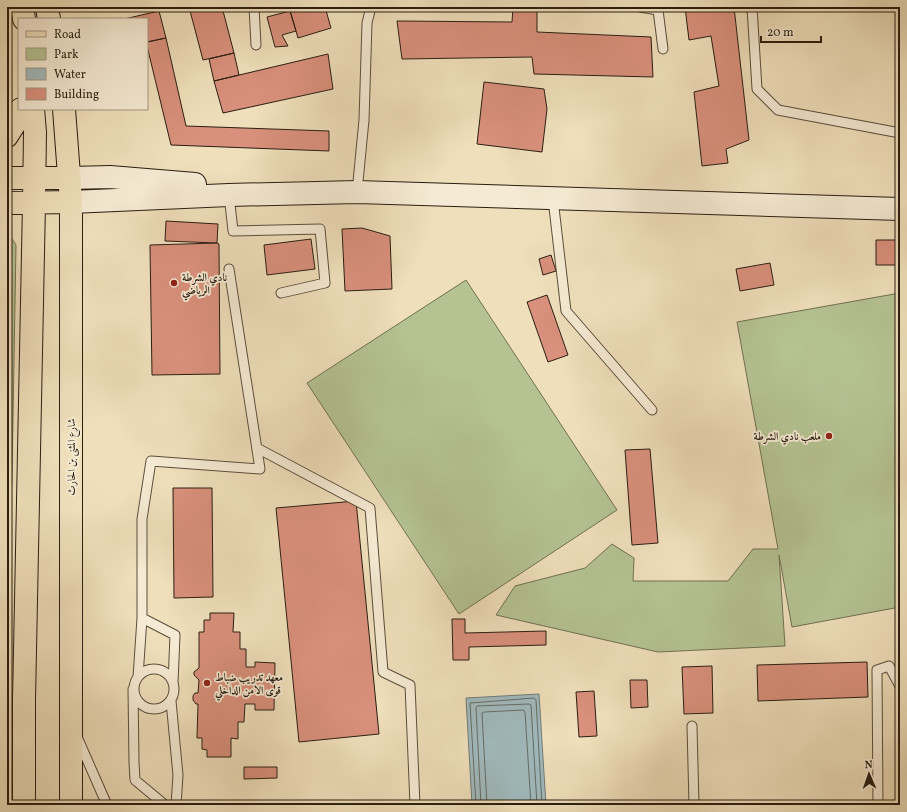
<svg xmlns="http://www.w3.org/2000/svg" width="907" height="812" font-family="Vollkorn,Amiri,serif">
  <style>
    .green { fill: #b5c393; stroke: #707052 }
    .water { fill: #a0b9bc; stroke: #717b78 }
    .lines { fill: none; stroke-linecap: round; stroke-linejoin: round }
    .shore { stroke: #656c66; stroke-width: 1 }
    .building { fill: #d9907c; stroke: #2a1e11 }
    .lane-casing { stroke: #5b4e3c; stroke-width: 11 }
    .secondary-casing { stroke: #2a1e11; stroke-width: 24 }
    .primary-casing { stroke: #2a1e11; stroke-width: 24 }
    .lane { stroke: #f5ead3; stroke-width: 9 }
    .secondary { stroke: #f5ead3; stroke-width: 22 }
    .primary { stroke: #efdfbb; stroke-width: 22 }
    .poi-dot { fill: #8f2418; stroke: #f5ead3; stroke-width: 1.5 }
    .labels { text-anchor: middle; stroke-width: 3.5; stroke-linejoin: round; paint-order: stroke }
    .poi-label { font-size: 11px; font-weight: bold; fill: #2a1e11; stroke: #f5ead3; text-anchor: start }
    .street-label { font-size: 11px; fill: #2a1e11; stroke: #f5ead3 }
  </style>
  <rect width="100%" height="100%" fill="#efdfbb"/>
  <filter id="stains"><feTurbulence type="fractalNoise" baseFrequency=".005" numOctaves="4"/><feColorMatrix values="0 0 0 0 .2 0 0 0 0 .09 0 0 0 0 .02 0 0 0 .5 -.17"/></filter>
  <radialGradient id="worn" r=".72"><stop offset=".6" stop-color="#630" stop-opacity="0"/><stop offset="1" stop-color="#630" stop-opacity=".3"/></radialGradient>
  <path class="green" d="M 7,231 L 16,245 L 12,476 L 7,614 Z
    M 466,280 L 617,510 L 459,614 L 307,383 Z
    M 900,293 L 900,607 L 792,627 L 779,555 L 785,646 L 658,652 L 496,615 L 515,586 L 585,568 L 612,544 L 634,558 L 633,581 L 728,581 L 753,549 L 778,549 L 737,322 Z"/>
  <path class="water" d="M 539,694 L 546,805 L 472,805 L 466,698 Z"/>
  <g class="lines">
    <path class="shore" d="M 476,805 L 470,703 L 534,698 L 536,700 L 542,805
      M 481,805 L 476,708 L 477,706 L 529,704 L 531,705 L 537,805
      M 487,805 L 482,713 L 484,712 L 523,710 L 525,712 L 531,805"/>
  </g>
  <path class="building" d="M 189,7 L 222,7 L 234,53 L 203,60 Z
    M 289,7 L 325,7 L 331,28 L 298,38 Z
    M 513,7 L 537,7 L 537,32 L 651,37 L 653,77 L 534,74 L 532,57 L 402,59 L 397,21 L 512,22 Z
    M 685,7 L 734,7 L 749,140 L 726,149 L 728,163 L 702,166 L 694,92 L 719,86 L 711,36 L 689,40 Z
    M 159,11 L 166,38 L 147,42 L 147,19 L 124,19 Z
    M 290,11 L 296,31 L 282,35 L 288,46 L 275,47 L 267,17 Z
    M 166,38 L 186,126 L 329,131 L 329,151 L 171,145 L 147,46 L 147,42 Z
    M 234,53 L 239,75 L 214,81 L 209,59 Z
    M 328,54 L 333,89 L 223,113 L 214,81 Z
    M 484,82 L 544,89 L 547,109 L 542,152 L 477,144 Z
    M 166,221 L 218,224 L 217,243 L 165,241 Z
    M 362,228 L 390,236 L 392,289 L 345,291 L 342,229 Z
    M 311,239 L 315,269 L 267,275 L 264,245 Z
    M 876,240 L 900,240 L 900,265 L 876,265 Z
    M 217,243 L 219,244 L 220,374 L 152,375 L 150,245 Z
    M 551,255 L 556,271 L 543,275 L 539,259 Z
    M 770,263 L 774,285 L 740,291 L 736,269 Z
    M 547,295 L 568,355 L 548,362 L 527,302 Z
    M 650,449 L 658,543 L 632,545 L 625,450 Z
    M 173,488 L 212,488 L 213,597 L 174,598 Z
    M 356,501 L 379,734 L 299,742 L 276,508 Z
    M 210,613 L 234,613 L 233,632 L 240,632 L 240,649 L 246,649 L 246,667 L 255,667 L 255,662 L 275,663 L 274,710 L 255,710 L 255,704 L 245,704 L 244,722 L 238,722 L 238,739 L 231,738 L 231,757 L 207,757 L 207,750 L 202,749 L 202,738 L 197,738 L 198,704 L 196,704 L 193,700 L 193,696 L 195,693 L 198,693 L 199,680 L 194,675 L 194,672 L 199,668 L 199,632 L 204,632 L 204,620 L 210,620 Z
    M 452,619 L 465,619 L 465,633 L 546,631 L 546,645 L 469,647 L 469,660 L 453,660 Z
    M 867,662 L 868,697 L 758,701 L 757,665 Z
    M 712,666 L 713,713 L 684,714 L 682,667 Z
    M 630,680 L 647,680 L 648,707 L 631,708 Z
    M 594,691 L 597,736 L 579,737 L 576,692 Z
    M 244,767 L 277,767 L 277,778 L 244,779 Z"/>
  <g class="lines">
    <defs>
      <path id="lane" d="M 254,7 L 256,45
        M 640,7 L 658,10 L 663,49
        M 752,7 L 757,89 L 778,110 L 900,133
        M 357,192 L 364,120 L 367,23 L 371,7
        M 229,195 L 233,231 L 320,229 L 325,283 L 281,293
        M 553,199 L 566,311 L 652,410
        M 257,448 L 370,508 L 383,672 L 410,685 L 415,805
        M 142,618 L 142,519 L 151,461 L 260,469 L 229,269
        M134 689a20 20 0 1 1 40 0a20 20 0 1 1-40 0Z
        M 138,677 L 142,618 L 175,635 L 173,683
        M 133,689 L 134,763 L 135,780 L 165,805
        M 171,701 L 178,775 L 176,805
        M 692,726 L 694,805
        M 78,739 L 107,805
        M 878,805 L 877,670 L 889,666 L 900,686"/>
      <path id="secondary" d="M 70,178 L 110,177 L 195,184
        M 71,202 L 229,195 L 357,192 L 900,209"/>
      <path id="primary" d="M 22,7 L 24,19
        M 47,7 L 49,19
        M 64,109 L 71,202 L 71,805
        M 7,136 L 19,117 L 21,109
        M 7,178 L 70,178
        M 7,203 L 71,202
        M 24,805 L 24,700 L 34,203 L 35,132 L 33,109"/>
    </defs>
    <use href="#lane" class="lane-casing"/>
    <use href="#secondary" class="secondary-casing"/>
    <use href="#primary" class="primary-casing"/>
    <use href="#lane" class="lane"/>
    <use href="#secondary" class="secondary"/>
    <use href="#primary" class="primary"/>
  </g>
  <g class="poi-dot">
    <circle cx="174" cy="283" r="4"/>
    <circle cx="829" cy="436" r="4"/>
    <circle cx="207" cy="683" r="4"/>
  </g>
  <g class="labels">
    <g class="poi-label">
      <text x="182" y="281">نادي الشرطة<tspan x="182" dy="13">الرياضي</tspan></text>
      <text x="821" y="440" text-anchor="end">ملعب نادي الشرطة</text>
      <text x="215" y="681">معهد تدريب ضباط<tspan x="215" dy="13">قوى الامن الداخلي</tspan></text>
    </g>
    <g class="street-label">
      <text transform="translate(71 457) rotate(-90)" y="4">شارع المثنى بن الحارث</text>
    </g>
  </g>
  <rect width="907" height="812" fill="none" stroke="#efdfbb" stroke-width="24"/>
  <rect x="8" y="8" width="891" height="796" fill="none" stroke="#2a1e11" stroke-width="2"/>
  <rect x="12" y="12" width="883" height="788" fill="none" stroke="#2a1e11"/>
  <rect x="18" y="18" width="130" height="92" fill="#f5ead3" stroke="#a49885"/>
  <rect x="26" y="31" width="20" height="6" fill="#efdfbb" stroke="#a49885"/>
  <text x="54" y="38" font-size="12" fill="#2a1e11">Road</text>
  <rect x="26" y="48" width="20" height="12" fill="#b5c393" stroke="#a49885"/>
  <text x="54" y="58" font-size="12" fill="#2a1e11">Park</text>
  <rect x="26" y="68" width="20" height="12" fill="#a0b9bc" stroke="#a49885"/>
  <text x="54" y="78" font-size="12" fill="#2a1e11">Water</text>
  <rect x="26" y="88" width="20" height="12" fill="#d9907c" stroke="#a49885"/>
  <text x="54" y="98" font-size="12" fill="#2a1e11">Building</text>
  <g transform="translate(869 774) rotate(358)" stroke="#f5ead3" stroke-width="3" paint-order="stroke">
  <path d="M0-3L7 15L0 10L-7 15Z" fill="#2a1e11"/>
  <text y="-6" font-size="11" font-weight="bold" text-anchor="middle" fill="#2a1e11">N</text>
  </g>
  <path d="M761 36v6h60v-6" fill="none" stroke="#2a1e11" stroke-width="2"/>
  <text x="767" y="36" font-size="12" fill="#2a1e11" stroke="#f5ead3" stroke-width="3" paint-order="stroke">20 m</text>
  <rect width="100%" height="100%" filter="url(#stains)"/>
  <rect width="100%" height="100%" fill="url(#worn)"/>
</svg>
